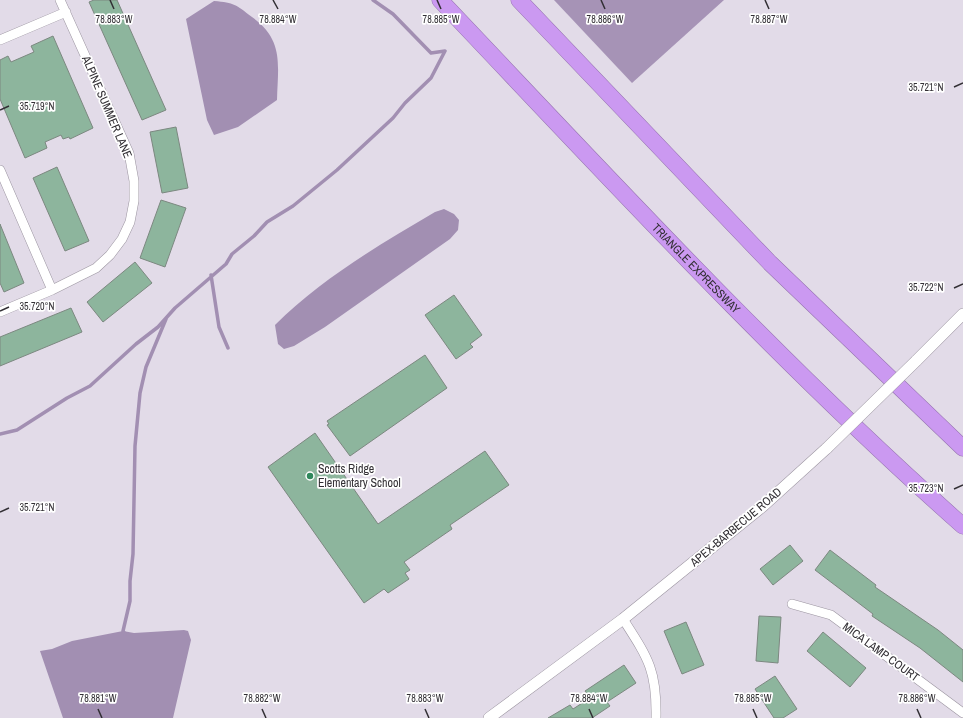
<svg xmlns="http://www.w3.org/2000/svg" width="963" height="718" font-family="'Archivo Narrow',sans-serif">
  <style>
    .forest { fill: #a693b6 }
    .water { fill: #a28fb2 }
    .lines { fill: none; stroke-linecap: round; stroke-linejoin: round }
    .stream { stroke: #a28fb2; stroke-width: 3.5 }
    .building { fill: #8db59d; stroke: #7c8880 }
    .minor-casing { stroke: #9c95a1; stroke-width: 10 }
    .tertiary-casing { stroke: #9c95a1; stroke-width: 12 }
    .motorway-casing { stroke: #9574af; stroke-width: 17 }
    .minor { stroke: #fff; stroke-width: 9 }
    .tertiary { stroke: #fff; stroke-width: 11 }
    .motorway { stroke: #cb99f1; stroke-width: 16 }
    .tertiary-bridge-casing { stroke: #9c95a1; stroke-width: 12; stroke-linecap: butt }
    .tertiary-bridge { stroke: #fff; stroke-width: 11 }
    .ticks { fill: none; stroke: #322f34; stroke-width: 1.5 }
    .poi-dot { fill: #30885c; stroke: #fff; stroke-width: 1.5 }
    .labels { text-anchor: middle; stroke-width: 3.5; stroke-linejoin: round; paint-order: stroke }
    .street-label { font-size: 12px; fill: #322f34; stroke: #fff }
    .poi-label { font-size: 12px; fill: #322f34; stroke: #fff; text-anchor: start }
    .ticks-label { font-size: 10px; text-anchor: middle; fill: #322f34; stroke: #fff; stroke-width: 3.5; stroke-linejoin: round; paint-order: stroke }
  </style>
  <rect width="100%" height="100%" fill="#e2dbe8"/>
  <path class="forest" d="M 554,0 L 724,0 L 632,83 Z"/>
  <path class="water" d="M 214,1 C 235,3 235,4 252,17 C 284,40 278,64 277,100 L 238,127 L 214,135 L 207,120 L 186,19 Z
    M 444,209 L 454,214 L 459,220 L 458,230 L 450,239 L 325,327 L 294,346 L 284,349 L 278,344 L 275,325 C 321,279 379,245 435,212 Z
    M 184,630 L 188,631 L 191,640 L 173,718 L 63,718 L 40,651 L 52,649 L 72,641 L 123,631 L 134,633 Z"/>
  <g class="lines">
    <path class="stream" d="M 373,0 L 393,14 L 431,53 L 445,51
      M 211,275 L 219,327 L 228,348
      M 0,434 L 17,430 L 67,398 L 90,386 L 136,344 L 158,327 L 175,308 L 226,264 L 232,254 L 254,236 L 267,222 L 293,206 L 337,170 L 393,118 L 405,103 L 431,78 L 445,51
      M 125,634 L 123,631 L 130,601 L 130,581 L 133,554 L 135,446 L 140,393 L 146,367 L 166,319"/>
  </g>
  <path class="building" d="M 94,0 L 117,0 L 166,110 L 142,120 L 89,2 Z
    M 53,36 L 93,128 L 70,139 L 69,137 L 63,139 L 61,135 L 45,142 L 47,148 L 25,158 L 0,99 L 0,60 L 8,56 L 11,62 L 34,52 L 31,46 Z
    M 176,127 L 188,188 L 162,193 L 150,132 Z
    M 57,167 L 89,241 L 65,251 L 33,178 Z
    M 161,200 L 186,208 L 165,267 L 140,258 Z
    M 0,224 L 24,283 L 4,292 L 0,283 Z
    M 135,262 L 152,283 L 103,322 L 87,302 Z
    M 454,295 L 482,335 L 470,344 L 473,347 L 456,359 L 425,315 Z
    M 71,308 L 82,332 L 0,366 L 0,337 Z
    M 425,355 L 447,388 L 350,456 L 327,425 L 329,424 L 327,421 Z
    M 315,433 L 378,524 L 485,451 L 509,485 L 450,525 L 452,529 L 404,562 L 410,570 L 405,573 L 409,579 L 388,593 L 384,589 L 364,603 L 268,467 Z
    M 790,545 L 803,561 L 773,585 L 760,569 Z
    M 830,550 L 876,585 L 875,587 L 938,630 L 963,650 L 963,682 L 920,648 L 872,616 L 873,614 L 815,570 Z
    M 759,616 L 781,617 L 778,663 L 756,661 Z
    M 686,622 L 704,665 L 682,674 L 664,631 Z
    M 823,632 L 866,668 L 850,687 L 807,651 Z
    M 624,665 L 636,683 L 607,702 L 610,706 L 592,718 L 548,718 L 570,705 L 573,709 L 590,698 L 585,691 Z
    M 775,676 L 797,709 L 783,718 L 774,718 L 755,689 Z"/>
  <g class="lines">
    <defs>
      <path id="minor" d="M 0,40 L 66,12
        M 0,170 L 52,290
        M 0,312 L 52,290 L 96,268 L 110,255 L 122,239 L 130,222 L 134,201 L 134,181 L 129,153 L 60,0
        M 792,604 L 831,615 L 963,713
        M 623,619 C 648,658 657,670 656,718"/>
      <path id="tertiary" d="M 916,361 L 963,314
        M 489,718 L 623,619 L 763,506 L 827,448"/>
      <g id="motorway">
        <path id="s1" d="M 440,0 C 610,179 778,362 963,526"/>
        <path d="M 519,0 L 770,263 L 963,448"/>
      </g>
    </defs>
    <use href="#minor" class="minor-casing"/>
    <use href="#tertiary" class="tertiary-casing"/>
    <use href="#motorway" class="motorway-casing"/>
    <use href="#minor" class="minor"/>
    <use href="#tertiary" class="tertiary"/>
    <use href="#motorway" class="motorway"/>
    <defs>
      <path id="tertiary-bridge" d="M 827,448 L 916,361"/>
    </defs>
    <use href="#tertiary-bridge" class="tertiary-bridge-casing"/>
    <use href="#tertiary-bridge" class="tertiary-bridge"/>
  </g>
  <path class="ticks" d="M 110,0 L 114,9M 273,0 L 278,9M 437,0 L 441,9M 601,0 L 605,9M 765,0 L 769,9M 954,87 L 963,83M 0,110 L 9,106M 954,288 L 963,284M 0,311 L 9,307M 954,489 L 963,485M 0,512 L 9,508M 98,709 L 102,718M 262,709 L 266,718M 425,709 L 429,718M 589,709 L 593,718M 753,709 L 757,718M 917,709 L 921,718"/>
  <circle class="poi-dot" cx="310" cy="476" r="4"/>
  <g class="labels">
    <g class="street-label">
      <text transform="translate(107 107) rotate(67)" y="4">ALPINE SUMMER LANE</text>
      <text dy="4" stroke="none"><textPath href="#s1" startOffset="371">TRIANGLE EXPRESSWAY</textPath></text>
      <text transform="translate(736 527) rotate(-40)" y="4">APEX-BARBECUE ROAD</text>
      <text transform="translate(881 652) rotate(36)" y="4">MICA LAMP COURT</text>
    </g>
    <g class="poi-label">
      <text x="318" y="473">Scotts Ridge<tspan x="318" dy="14">Elementary School</tspan></text>
    </g>
  </g>
  <g class="ticks-label">
    <text x="114" y="23">78.883°W</text>
    <text x="278" y="23">78.884°W</text>
    <text x="441" y="23">78.885°W</text>
    <text x="605" y="23">78.886°W</text>
    <text x="769" y="23">78.887°W</text>
    <text x="926" y="91">35.721°N</text>
    <text x="37" y="110">35.719°N</text>
    <text x="926" y="291">35.722°N</text>
    <text x="37" y="310">35.720°N</text>
    <text x="926" y="492">35.723°N</text>
    <text x="37" y="511">35.721°N</text>
    <text x="98" y="702">78.881°W</text>
    <text x="262" y="702">78.882°W</text>
    <text x="425" y="702">78.883°W</text>
    <text x="589" y="702">78.884°W</text>
    <text x="753" y="702">78.885°W</text>
    <text x="917" y="702">78.886°W</text>
  </g>
</svg>
